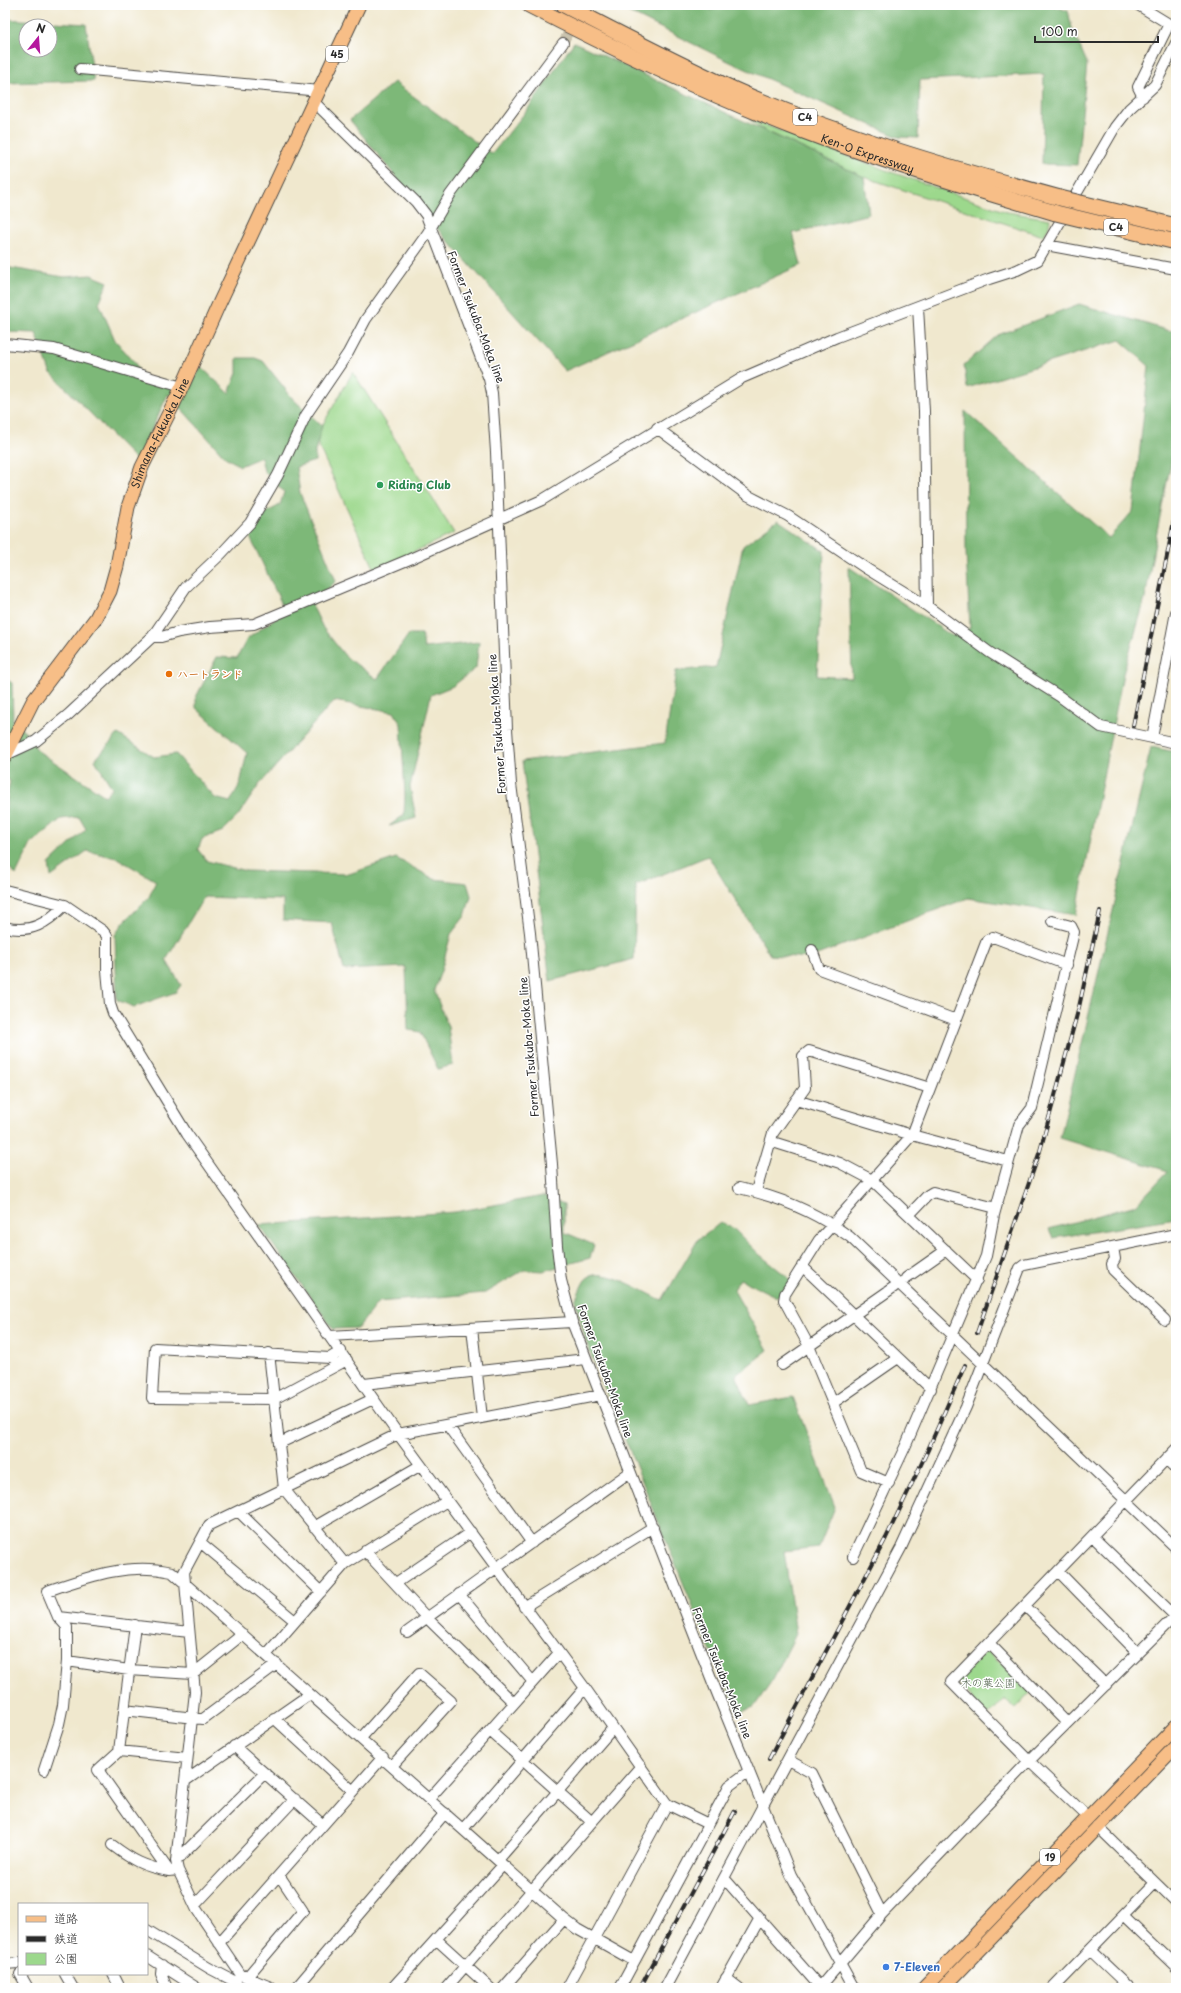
<svg xmlns="http://www.w3.org/2000/svg" width="1181" height="1993" font-family="'Playpen Sans','Klee One',sans-serif">
  <style>
    .green { fill: #9cd88c; stroke: #64825c }
    .forest { fill: #7db878; stroke: #547252; fill-rule: evenodd }
    .lines { fill: none; stroke-linecap: round; stroke-linejoin: round }
    .minor-tunnel { stroke: #c9c2ad; stroke-width: 10; stroke-dasharray: 10 5; stroke-linecap: butt }
    .minor-casing { stroke: #494743; stroke-width: 12 }
    .major-casing { stroke: #494743; stroke-width: 15 }
    .highway-casing { stroke: #494743; stroke-width: 17 }
    .minor { stroke: #fff; stroke-width: 10 }
    .major { stroke: #f7be87; stroke-width: 13 }
    .highway { stroke: #f7be87; stroke-width: 15 }
    .rail-casing { stroke: #2b2b2b; stroke-width: 4 }
    .rail { stroke: #fff; stroke-width: 2.5; stroke-dasharray: 8; stroke-linecap: butt }
    .highway-bridge-casing { stroke: #494743; stroke-width: 17; stroke-linecap: butt }
    .highway-bridge { stroke: #f7be87; stroke-width: 15 }
    .leisure-dot { fill: #2e9e5b; stroke: #fff; stroke-width: 1.5 }
    .food-dot { fill: #e8710a; stroke: #fff; stroke-width: 1.5 }
    .shop-dot { fill: #3f7fe0; stroke: #fff; stroke-width: 1.5 }
    .labels { text-anchor: middle; stroke-width: 3; stroke-linejoin: round; paint-order: stroke }
    .shield { fill: #fff; stroke: #6b6b6b; stroke-width: 1 }
    .shield-label { font-size: 10px; font-weight: bold; fill: #2b2b2b }
    .street-label { font-size: 11px; fill: #2b2b2b; stroke: #fff }
    .leisure-label { font-size: 11px; font-weight: bold; fill: #27864d; stroke: #fff; text-anchor: start }
    .food-label { font-size: 11px; font-weight: bold; fill: #c56008; stroke: #fff; text-anchor: start }
    .park-label { font-size: 11px; fill: #4d5f48; stroke: #fff }
    .shop-label { font-size: 11px; font-weight: bold; fill: #366cbe; stroke: #fff; text-anchor: start }
  </style>
  <rect width="100%" height="100%" fill="#fff"/>
  <filter id="ink" filterUnits="userSpaceOnUse"><feTurbulence type="fractalNoise" baseFrequency=".025" numOctaves="2"/><feDisplacementMap in="SourceGraphic" scale="8" xChannelSelector="R" yChannelSelector="G"/><feConvolveMatrix kernelMatrix="1 2 1 2 8 2 1 2 1" color-interpolation-filters="sRGB"/></filter>
  <filter id="wash" filterUnits="userSpaceOnUse"><feTurbulence type="fractalNoise" baseFrequency=".012" numOctaves="4" result="noise"/><feDisplacementMap in="SourceGraphic" scale="16" xChannelSelector="R" yChannelSelector="G"/><feGaussianBlur stdDeviation="0.9" result="paint"/><feColorMatrix in="noise" values="0 0 0 0 0 0 0 0 0 0 0 0 0 0 0 0 0 1.4 0 .05"/><feComposite in="paint" operator="in"/></filter>
  <g filter="url(#wash)">
    <rect width="100%" height="100%" fill="#f0e8ce"/>
    <path class="green" d="M 749,119 L 891,172 L 1007,212 L 1050,219 L 1048,229 L 1043,236 L 864,177 L 762,129 Z
      M 353,372 L 454,533 L 375,570 L 315,438 Z
      M 985,1652 L 989,1652 L 1031,1692 L 1015,1709 L 1004,1699 L 988,1716 L 957,1681 Z"/>
    <path class="forest" d="M 614,5 L 704,5 L 711,10 L 729,5 L 1051,5 L 1068,11 L 1072,28 L 1087,63 L 1077,165 L 1042,164 L 1044,74 L 920,80 L 918,138 L 898,137 L 730,62 Z
      M 5,19 L 86,24 L 94,81 L 5,83 ZM 26,26 L 50,26 L 50,50 L 26,50 Z
      M 574,42 L 864,177 L 869,214 L 793,233 L 801,265 L 565,371 L 441,233 L 350,120 L 394,82 L 492,154 L 527,110 Z
      M 5,267 L 64,277 L 91,275 L 108,282 L 99,303 L 115,340 L 135,363 L 143,382 L 188,391 L 201,367 L 229,393 L 237,373 L 237,358 L 255,358 L 263,361 L 293,399 L 322,426 L 315,451 L 315,461 L 296,467 L 300,493 L 336,581 L 312,605 L 323,628 L 346,657 L 377,679 L 409,634 L 422,634 L 424,648 L 479,642 L 476,668 L 453,686 L 431,695 L 410,787 L 416,818 L 389,826 L 404,815 L 405,795 L 401,724 L 394,712 L 334,701 L 259,785 L 238,816 L 223,831 L 202,839 L 198,850 L 207,861 L 246,871 L 349,874 L 396,858 L 434,879 L 467,883 L 471,896 L 465,916 L 451,934 L 441,971 L 434,990 L 448,1027 L 453,1065 L 438,1069 L 420,1032 L 408,1030 L 406,967 L 344,970 L 332,923 L 283,920 L 283,900 L 204,897 L 166,960 L 181,985 L 176,992 L 134,1007 L 117,1000 L 115,935 L 123,923 L 149,897 L 156,881 L 117,858 L 87,851 L 51,877 L 49,864 L 86,829 L 79,817 L 61,819 L 31,844 L 16,875 C 14,872 9,869 8,865 C 0,847 6,801 10,781 L 5,778 L 5,678 L 12,683 L 13,722 L 27,734 L 38,751 L 105,796 L 112,788 L 95,760 L 118,734 L 154,757 L 176,754 L 215,798 L 230,802 L 240,784 L 247,753 L 196,708 L 196,697 L 217,657 L 237,658 L 247,639 L 285,611 L 250,537 L 260,516 L 280,505 L 284,492 L 264,471 L 261,457 L 240,466 L 225,457 L 168,394 L 137,461 L 50,372 L 36,333 L 5,332 Z
      M 1079,304 L 1170,331 L 1176,330 L 1176,438 L 1157,531 L 1145,599 L 1123,674 L 1076,915 L 968,898 L 809,958 L 770,955 L 708,856 L 636,885 L 634,959 L 550,981 L 522,761 L 665,743 L 676,671 L 716,667 L 743,546 L 778,520 L 824,551 L 817,676 L 852,678 L 849,567 L 952,636 L 970,628 L 966,552 L 965,411 L 1109,538 L 1133,511 L 1149,366 L 1120,340 L 967,388 L 964,365 L 998,335 Z
      M 1151,747 L 1176,752 L 1176,1219 L 1053,1238 L 1049,1229 L 1136,1205 L 1168,1171 L 1060,1138 Z
      M 543,1196 L 564,1204 L 564,1232 L 594,1245 L 590,1258 L 543,1271 L 524,1270 L 485,1293 L 378,1302 L 358,1328 L 333,1329 L 259,1225 L 455,1212 Z
      M 720,1223 L 733,1228 L 760,1255 L 799,1286 L 777,1297 L 740,1279 L 733,1289 L 768,1350 L 736,1375 L 749,1405 L 793,1397 L 835,1507 L 819,1547 L 784,1551 L 796,1634 L 773,1679 L 754,1707 L 739,1712 L 711,1652 L 588,1347 L 575,1300 C 579,1294 582,1282 587,1278 C 603,1265 645,1293 662,1300 L 699,1238 L 704,1236 Z"/>
  </g>
  <g filter="url(#ink)">
    <g class="lines">
      <path class="minor-tunnel" d="M 563,43 L 582,5"/>
      <defs>
        <path id="minor" d="M 1138,5 L 1169,24 L 1138,87 L 1143,97
          M 80,69 L 320,91
          M 315,103 L 416,202 L 426,215 L 489,379 L 492,393 L 496,452 L 507,729 L 511,784 L 530,933 L 552,1164 L 557,1246 L 561,1280 L 572,1322 L 713,1683 L 791,1875 L 854,1988
          M 1046,245 L 1176,269
          M 918,307 L 924,411 L 927,606
          M 5,344 L 54,349 L 182,387
          M 657,428 L 747,495 L 788,516 L 867,569 L 927,606 L 989,652 L 1059,696 L 1101,727 L 1176,743
          M 152,637 L 161,637 L 179,632 L 210,627 L 254,624 L 410,559 L 542,500 L 742,378 L 837,337 L 989,279 L 1017,270 L 1038,260 L 1115,127 L 1129,109 L 1155,85 L 1176,43
          M 1152,738 L 1176,612
          M 8,754 L 36,741 L 68,715 L 152,637 L 186,587 L 221,554 L 250,523 L 278,475 L 306,415 L 348,353 L 366,319 L 427,234 L 450,195 L 563,43
          M 5,890 L 65,905 L 103,931 L 107,936 L 107,970 L 110,1004 L 113,1013 L 187,1134 L 398,1434 L 585,1688 L 667,1804 L 708,1824
          M 5,927 C 31,934 47,923 65,905
          M 812,950 L 819,969 L 956,1020
          M 796,1100 L 912,1135 L 1008,1161
          M 776,1143 L 840,1163 L 872,1180 L 977,1280
          M 739,1188 C 780,1197 816,1212 850,1237 L 1176,1548
          M 756,1191 L 773,1133 L 805,1088 L 803,1056 L 809,1051 L 930,1088
          M 909,1215 L 928,1195 L 933,1192 L 996,1208
          M 1113,1247 L 1115,1259 L 1112,1264 L 1113,1270 L 1165,1320
          M 802,1266 L 931,1389
          M 906,1278 L 946,1250
          M 472,1328 L 482,1418
          M 330,1336 L 572,1322
          M 341,1351 L 330,1358 L 155,1348 L 152,1398 L 274,1399 L 347,1360
          M 269,1353 L 284,1489 L 345,1564
          M 782,1365 L 894,1287
          M 364,1384 L 586,1359
          M 833,1403 L 898,1358
          M 448,1426 L 532,1543
          M 280,1443 L 373,1399
          M 1166,1459 L 1176,1469
          M 889,1483 L 861,1471 L 809,1346 L 784,1300 L 785,1294 L 819,1240 L 912,1135 L 987,940 L 993,937 L 1067,965
          M 238,1511 L 321,1592
          M 314,1527 L 421,1465
          M 1092,1536 L 1175,1616
          M 200,1542 L 295,1621
          M 365,1551 L 427,1618 L 514,1703
          M 853,1557 L 906,1445 L 986,1256 L 994,1215 L 1019,1125 L 1032,1108 L 1074,932 L 1071,926 L 1052,921
          M 1058,1571 L 1138,1653
          M 396,1583 L 471,1532
          M 459,1594 L 533,1682
          M 1025,1606 L 1106,1685
          M 524,1607 L 653,1527
          M 58,1617 L 189,1632
          M 135,1625 L 119,1751 L 187,1758
          M 407,1632 L 630,1472
          M 989,1643 L 1067,1723
          M 266,1655 L 345,1564 L 447,1501
          M 67,1661 L 129,1670 L 193,1674 L 243,1634
          M 124,1710 L 203,1719 L 277,1664
          M 274,1718 L 353,1791
          M 490,1731 L 592,1822
          M 361,1738 L 419,1673 L 451,1701 L 392,1766
          M 234,1746 L 323,1825
          M 119,1751 L 98,1770 L 169,1871 L 178,1870
          M 788,1760 L 812,1773 L 882,1914
          M 44,1770 L 59,1724 L 63,1705 L 67,1661 L 67,1627 L 58,1617 L 47,1591 C 88,1577 128,1562 172,1572 L 564,1919 L 577,1929 L 634,1961
          M 185,1781 L 310,1694
          M 429,1799 L 558,1654
          M 1088,1817 L 1029,1761 L 1176,1615
          M 1097,1826 L 1176,1903
          M 463,1829 L 585,1688
          M 112,1845 C 132,1860 144,1867 169,1871
          M 498,1860 L 613,1728
          M 176,1861 L 265,1773
          M 724,1878 L 820,1987 L 882,1914 L 1029,1761 L 951,1682 L 1176,1449
          M 195,1905 L 295,1799
          M 1123,1916 L 1176,1967
          M 147,1930 L 209,1968 L 236,1982
          M 436,1939 L 490,1988
          M 219,1943 L 383,1757
          M 1090,1950 L 1130,1988
          M 147,1956 L 197,1988
          M 5,1964 L 19,1963
          M 162,1965 L 161,1974 L 167,1988
          M 20,1974 L 28,1988
          M 65,1974 L 73,1988
          M 113,1974 L 120,1988
          M 247,1977 L 303,1911 L 279,1875
          M 726,1978 L 739,1988
          M 273,1988 L 241,1975 L 197,1910 L 178,1870 L 176,1861 L 195,1692 L 184,1572 L 209,1525 L 398,1434 L 601,1395
          M 296,1988 L 445,1813
          M 392,1988 L 503,1865
          M 446,1988 L 641,1766
          M 503,1988 L 564,1919
          M 567,1988 L 667,1804
          M 620,1988 L 729,1786 L 749,1771
          M 665,1988 L 901,1548 L 966,1407 L 1020,1268 L 1024,1265 L 1176,1234
          M 721,1988 L 760,1918
          M 1053,1988 L 1155,1883"/>
        <g id="major">
          <path id="s1" d="M 5,757 L 33,701 L 96,618 L 110,591 L 117,566 L 128,507 L 142,467 L 182,387 L 218,306 L 359,5"/>
          <path d="M 924,1988 L 1176,1726"/>
          <path d="M 943,1988 L 1176,1746"/>
        </g>
        <g id="highway">
          <path id="s2" d="M 529,5 C 618,51 708,94 801,130 C 885,162 970,188 1056,213"/>
          <path d="M 564,5 C 620,34 677,64 735,90 C 839,136 950,168 1060,198"/>
        </g>
      </defs>
      <use href="#minor" class="minor-casing"/>
      <use href="#major" class="major-casing"/>
      <use href="#highway" class="highway-casing"/>
      <use href="#minor" class="minor"/>
      <use href="#major" class="major"/>
      <use href="#highway" class="highway"/>
      <defs>
        <path id="rail" d="M 1133,726 L 1176,511
          M 977,1333 L 1040,1151 L 1079,1007 L 1100,911
          M 769,1759 L 886,1538 L 927,1452 L 965,1365
          M 640,1988 L 735,1811"/>
      </defs>
      <use href="#rail" class="rail-casing"/>
      <use href="#rail" class="rail"/>
      <defs>
        <path id="highway-bridge" d="M 1060,198 L 1176,226
          M 1056,213 L 1176,242"/>
      </defs>
      <use href="#highway-bridge" class="highway-bridge-casing"/>
      <use href="#highway-bridge" class="highway-bridge"/>
    </g>
  </g>
  <circle class="leisure-dot" cx="380" cy="485" r="4"/>
  <circle class="food-dot" cx="169" cy="674" r="4"/>
  <circle class="shop-dot" cx="886" cy="1967" r="4"/>
  <g class="labels">
    <g class="shield">
      <rect x="326" y="46" width="22" height="16" rx="3"/>
      <rect x="793" y="109" width="24" height="16" rx="3"/>
      <rect x="1104" y="219" width="24" height="16" rx="3"/>
      <rect x="1040" y="1849" width="20" height="16" rx="3"/>
    </g>
    <g class="shield-label">
      <text x="337" y="58">45</text>
      <text x="805" y="121">C4</text>
      <text x="1116" y="231">C4</text>
      <text x="1050" y="1861">19</text>
    </g>
    <g class="street-label">
      <text dy="4" stroke="none"><textPath href="#s2" startOffset="370">Ken-O Expressway</textPath></text>
      <text transform="translate(476 317) rotate(69)" y="4">Former Tsukuba-Moka line</text>
      <text dy="4" stroke="none"><textPath href="#s1" startOffset="364">Shimana-Fukuoka Line</textPath></text>
      <text transform="translate(497 724) rotate(-94)" y="4">Former Tsukuba-Moka line</text>
      <text transform="translate(529 1047) rotate(-95)" y="4">Former Tsukuba-Moka line</text>
      <text transform="translate(605 1371) rotate(70)" y="4">Former Tsukuba-Moka line</text>
      <text transform="translate(722 1673) rotate(68)" y="4">Former Tsukuba-Moka line</text>
    </g>
    <g class="leisure-label">
      <text x="388" y="489">Riding Club</text>
    </g>
    <g class="food-label">
      <text x="177" y="678">ハートランド</text>
    </g>
    <g class="park-label">
      <text x="988" y="1687">木の葉公園</text>
    </g>
    <g class="shop-label">
      <text x="894" y="1971">7-Eleven</text>
    </g>
  </g>
  <rect width="1181" height="1993" fill="none" stroke="#fff" stroke-width="20"/>
  <rect x="18" y="1903" width="130" height="72" fill="#ffffff" stroke="#aaaaaa"/>
  <rect x="26" y="1916" width="20" height="6" fill="#f7be87" stroke="#aaaaaa"/>
  <text x="54" y="1923" font-size="12" fill="#2b2b2b">道路</text>
  <rect x="26" y="1936" width="20" height="6" fill="#2b2b2b" stroke="#aaaaaa"/>
  <text x="54" y="1943" font-size="12" fill="#2b2b2b">鉄道</text>
  <rect x="26" y="1953" width="20" height="12" fill="#9cd88c" stroke="#aaaaaa"/>
  <text x="54" y="1963" font-size="12" fill="#2b2b2b">公園</text>
  <g transform="translate(38 38) rotate(17)"><circle r="19" fill="#ffffff" stroke="#aaaaaa"/>
  <path d="M0-3L7 15L0 10L-7 15Z" fill="#b5179e"/>
  <text y="-6" font-size="11" font-weight="bold" text-anchor="middle" fill="#2b2b2b">N</text>
  </g>
  <path d="M1035 36v6h123v-6" fill="none" stroke="#2b2b2b" stroke-width="2"/>
  <text x="1041" y="36" font-size="12" fill="#2b2b2b" stroke="#ffffff" stroke-width="3" paint-order="stroke">100 m</text>
</svg>
